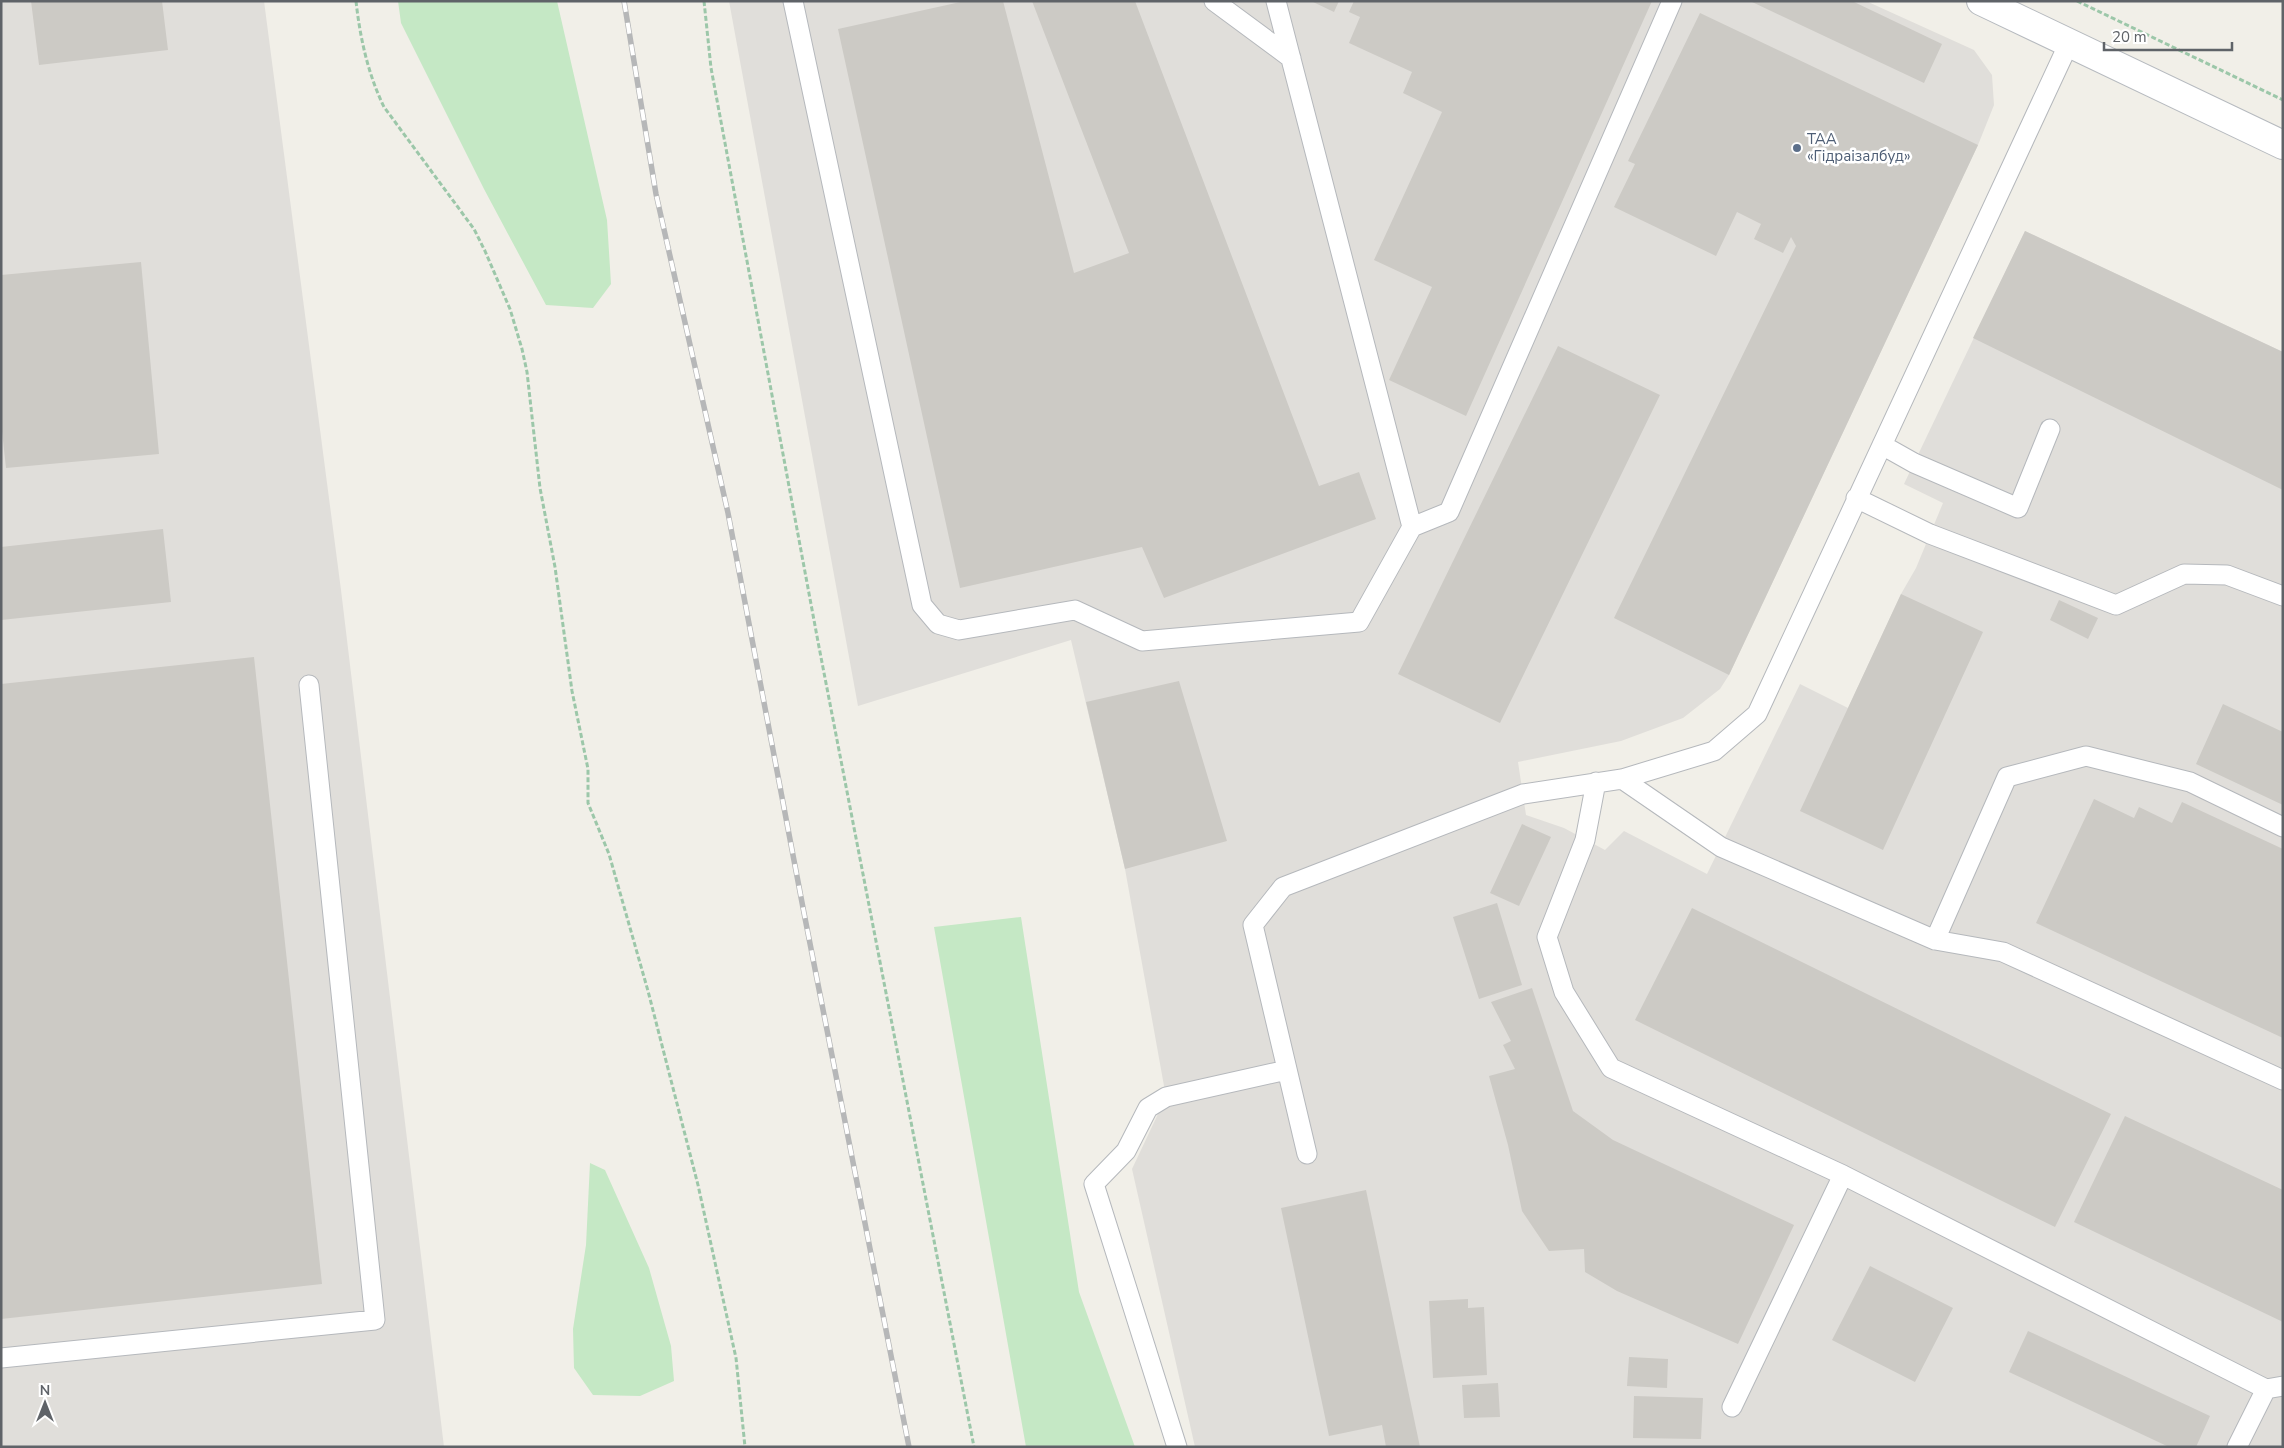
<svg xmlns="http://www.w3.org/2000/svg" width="2284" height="1448" font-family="'Nunito Sans',sans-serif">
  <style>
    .industrial { fill: #e0deda }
    .green { fill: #c5e8c5 }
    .building { fill: #cccac5 }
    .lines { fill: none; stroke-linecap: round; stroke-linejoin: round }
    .lane-casing { stroke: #b5b8bc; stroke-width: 21 }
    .secondary-casing { stroke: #b6babf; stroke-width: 30 }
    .path { stroke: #9cc7a9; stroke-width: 3; stroke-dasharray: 5 2.5; stroke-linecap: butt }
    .lane { stroke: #fff; stroke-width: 19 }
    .secondary { stroke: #fff; stroke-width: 28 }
    .rail-casing { stroke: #b6b7b8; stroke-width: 5.5 }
    .rail { stroke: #fff; stroke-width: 4; stroke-dasharray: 11; stroke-linecap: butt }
    .service-dot { fill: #5c6f8a; stroke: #fff; stroke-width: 2 }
    .labels { text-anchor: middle; stroke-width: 5; stroke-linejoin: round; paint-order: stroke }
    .service-label { font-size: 15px; fill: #4e5e75; stroke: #fff; text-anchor: start }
  </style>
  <rect width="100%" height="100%" fill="#f1efe8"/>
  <path class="industrial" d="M 1,1 L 264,1 L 341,590 L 444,1447 L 1,1447 Z
    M 729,1 L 1866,1 L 1974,50 L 1992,75 L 1994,105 L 1978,145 L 1729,675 L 1720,689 L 1683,718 L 1621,741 L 1518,762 L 1526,815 L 1564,828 L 1605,850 L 1624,831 L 1707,874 L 1800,684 L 1848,708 L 1901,594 L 1916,568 L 1943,503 L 1904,484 L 2025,231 L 2283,352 L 2283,1447 L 1195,1447 L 1132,1169 L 1166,1097 L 1125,869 L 1071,640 L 858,706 Z"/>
  <path class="green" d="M 398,1 L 557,1 L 607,220 L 611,284 L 593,308 L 546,305 L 484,189 L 401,23 Z
    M 1021,917 L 1079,1292 L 1135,1447 L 1026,1447 L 934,927 Z
    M 590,1163 L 605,1170 L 649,1268 L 671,1346 L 674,1381 L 640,1396 L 593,1395 L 574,1368 L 573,1329 L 586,1245 Z"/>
  <path class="building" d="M 31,1 L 162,1 L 168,50 L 39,65 Z
    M 965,1 L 1003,1 L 1074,273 L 1129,253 L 1032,1 L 1135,1 L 1319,486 L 1359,472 L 1376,519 L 1164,598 L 1142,547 L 960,588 L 838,29 Z
    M 1311,1 L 1339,1 L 1334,12 Z
    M 1354,1 L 1652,1 L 1466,416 L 1389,380 L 1432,287 L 1374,260 L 1442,112 L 1403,93 L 1412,72 L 1349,43 L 1360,17 L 1349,12 Z
    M 1750,1 L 1852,1 L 1942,44 L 1924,83 Z
    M 1700,13 L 1978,145 L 1729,675 L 1614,618 L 1796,246 L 1791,237 L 1783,253 L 1754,239 L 1761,224 L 1737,212 L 1716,256 L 1614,207 L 1635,164 L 1628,161 Z
    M 2025,231 L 2283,352 L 2283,490 L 1973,338 Z
    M 141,262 L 159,454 L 6,468 L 1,422 L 1,275 Z
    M 1558,346 L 1660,395 L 1500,723 L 1398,674 Z
    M 163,529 L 171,602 L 1,620 L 1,547 Z
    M 1901,594 L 1983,632 L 1883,850 L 1800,811 Z
    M 2059,600 L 2098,618 L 2088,639 L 2050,620 Z
    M 254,657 L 322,1284 L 1,1319 L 1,684 Z
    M 1179,681 L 1227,841 L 1125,869 L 1086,702 Z
    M 2223,704 L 2283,732 L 2283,805 L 2196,764 Z
    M 2094,799 L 2134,818 L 2139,807 L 2172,823 L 2182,802 L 2283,849 L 2283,1038 L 2036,923 Z
    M 1522,824 L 1551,837 L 1519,906 L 1490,893 Z
    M 1497,903 L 1522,985 L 1479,999 L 1453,917 Z
    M 1692,908 L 2111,1114 L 2055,1227 L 1635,1020 Z
    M 1532,988 L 1573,1111 L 1613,1140 L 1794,1225 L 1738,1344 L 1617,1291 L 1585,1272 L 1584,1249 L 1549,1251 L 1522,1211 L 1508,1145 L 1489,1076 L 1515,1069 L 1503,1045 L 1511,1041 L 1491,1002 Z
    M 2125,1116 L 2283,1190 L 2283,1322 L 2074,1222 Z
    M 1366,1190 L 1420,1447 L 1386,1447 L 1382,1425 L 1329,1436 L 1281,1208 Z
    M 1870,1266 L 1953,1308 L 1915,1382 L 1832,1340 Z
    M 1468,1299 L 1468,1308 L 1484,1307 L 1487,1375 L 1433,1378 L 1429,1301 Z
    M 2028,1331 L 2210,1416 L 2196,1447 L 2169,1447 L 2009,1372 Z
    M 1629,1357 L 1668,1359 L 1667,1388 L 1627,1386 Z
    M 1498,1383 L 1500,1417 L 1464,1418 L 1462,1385 Z
    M 1634,1396 L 1703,1398 L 1701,1439 L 1633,1438 Z"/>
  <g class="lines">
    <defs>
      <path id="lane" d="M 793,1 L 922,605 L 938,624 L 959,630 L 1075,610 L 1142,641 L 1359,622 L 1412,527 L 1276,1
        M 1214,1 L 1291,58
        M 1882,445 L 1914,463 L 2018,508 L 2050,429
        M 1856,498 L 1930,534 L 2116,605 L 2184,574 L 2227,575 L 2283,596
        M 1412,527 L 1449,512 L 1672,1
        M 1622,779 L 1721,847 L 1935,940 L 2003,952 L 2283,1080
        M 1596,782 L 1585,840 L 1547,937 L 1564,992 L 1611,1068 L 1843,1175 L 2266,1389 L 2283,1386
        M 1935,940 L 2007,777 L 2086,756 L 2190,782 L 2283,827
        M 1307,1154 L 1253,925 L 1283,887 L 1523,794 L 1622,779 L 1714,751 L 1757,714 L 2069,43
        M 1,1358 L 375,1320 L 309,685
        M 1732,1407 L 1843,1175
        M 1177,1447 L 1094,1184 L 1126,1151 L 1148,1108 L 1166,1097 L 1287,1070
        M 2237,1447 L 2266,1389"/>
      <path id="secondary" d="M 1981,1 L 2283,145"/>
    </defs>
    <use href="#lane" class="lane-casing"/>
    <use href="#secondary" class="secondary-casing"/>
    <path class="path" d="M 356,1 C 360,38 368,74 384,107 L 474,229 L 485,251 L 510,309 L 522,349 L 527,372 L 540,488 L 555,567 L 572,691 L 588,769 L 588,803 L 609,854 L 648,991 L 698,1185 L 736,1358 L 745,1447
      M 704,1 L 711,68 L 819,647 L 974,1447
      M 2077,1 L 2283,100"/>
    <use href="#lane" class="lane"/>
    <use href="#secondary" class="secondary"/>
    <defs>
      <path id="rail" d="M 624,1 L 656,194 L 728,513 L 804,913 L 909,1447"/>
    </defs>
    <use href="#rail" class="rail-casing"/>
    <use href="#rail" class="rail"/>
  </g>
  <circle class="service-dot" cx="1797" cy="148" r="5"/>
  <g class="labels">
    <g class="service-label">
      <text x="1807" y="144">ТАА<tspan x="1807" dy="17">«Гідраізалбуд»</tspan></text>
    </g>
  </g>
  <rect width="2284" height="1448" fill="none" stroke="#5f6368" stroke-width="5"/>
  <g transform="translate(45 1403)" stroke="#ffffff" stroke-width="4" paint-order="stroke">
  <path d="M0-4L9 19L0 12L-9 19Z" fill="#5f6368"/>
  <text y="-8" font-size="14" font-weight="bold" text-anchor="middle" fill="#5f6368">N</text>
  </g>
  <path d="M2104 42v8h128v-8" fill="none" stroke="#5f6368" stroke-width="2.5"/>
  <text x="2112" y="42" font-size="15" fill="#5f6368" stroke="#ffffff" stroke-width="4" paint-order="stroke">20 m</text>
</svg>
